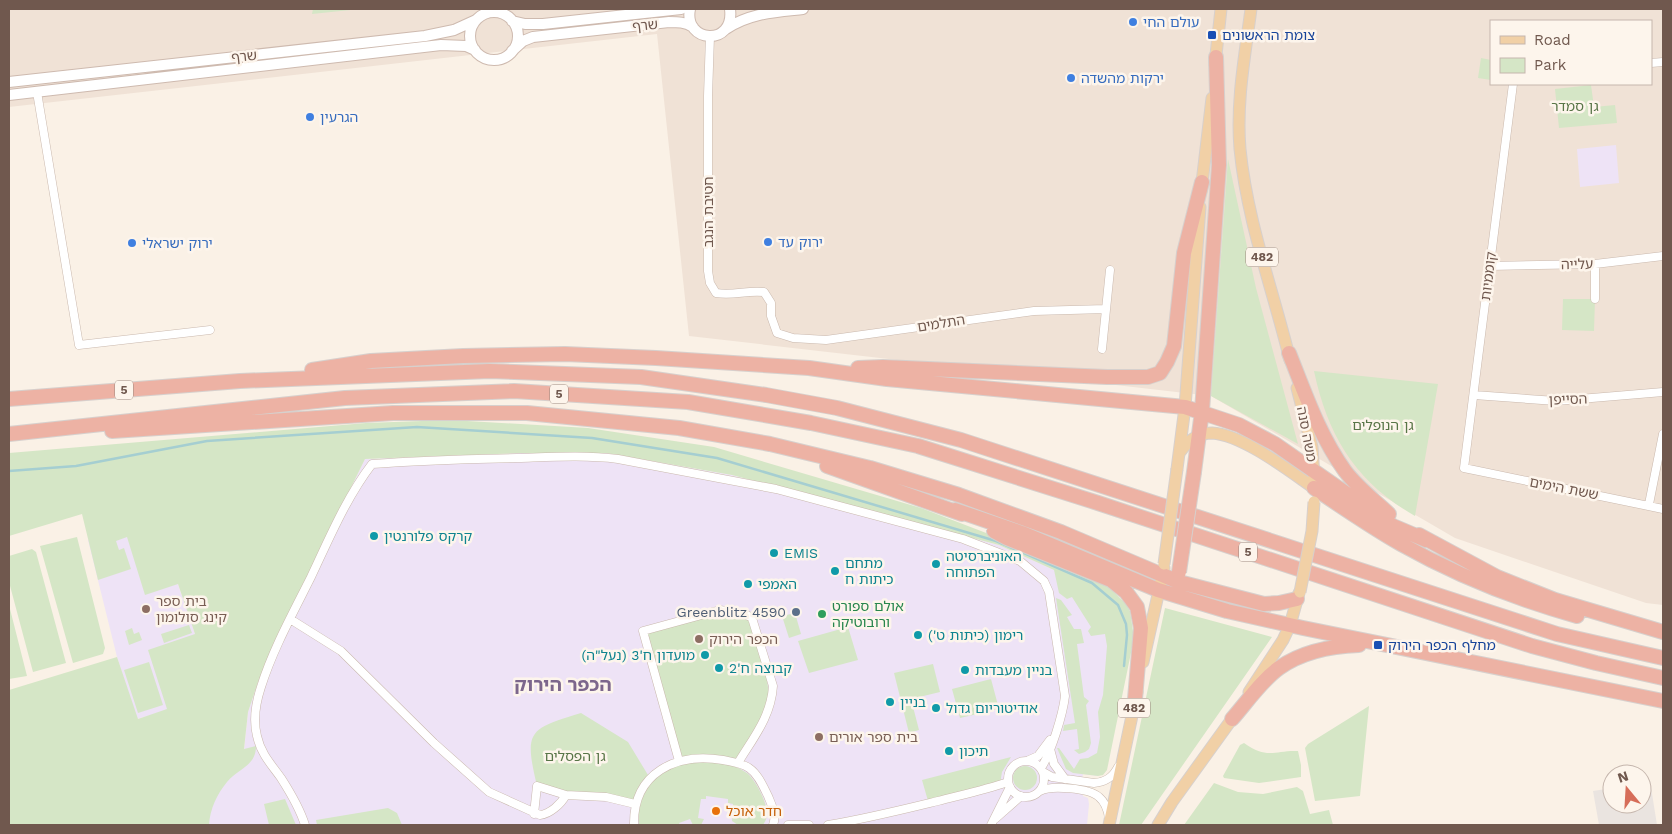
<svg xmlns="http://www.w3.org/2000/svg" width="1672" height="834" font-family="'Work Sans','Noto Sans Hebrew',sans-serif">
  <style>
    .residential { fill: #f0e2d6; fill-rule: evenodd }
    .industrial { fill: #eae4e0 }
    .education { fill: #eee3f6 }
    .green { fill: #d5e6c6 }
    .lines { fill: none; stroke-linecap: round; stroke-linejoin: round }
    .stream { stroke: #a5ced1; stroke-width: 2.5 }
    .street-casing { stroke: #cab9ae; stroke-width: 9 }
    .secondary-casing { stroke: #cebaaf; stroke-width: 12 }
    .primary-casing { stroke: #d7d0cd; stroke-width: 13 }
    .highway-casing { stroke: #d7d0cd; stroke-width: 16 }
    .street { stroke: #fff; stroke-width: 8 }
    .secondary { stroke: #fff; stroke-width: 10 }
    .primary { stroke: #f1d0a6; stroke-width: 11 }
    .highway { stroke: #edb2a4; stroke-width: 14 }
    .primary-bridge-casing { stroke: #d7d0cd; stroke-width: 13; stroke-linecap: butt }
    .highway-bridge-casing { stroke: #d7d0cd; stroke-width: 16; stroke-linecap: butt }
    .primary-bridge { stroke: #f1d0a6; stroke-width: 11 }
    .highway-bridge { stroke: #edb2a4; stroke-width: 14 }
    .shop-dot { fill: #3f7fe0; stroke: #fdf5ec; stroke-width: 2 }
    .transit-dot { fill: #1a4fb4; stroke: #fdf5ec; stroke-width: 2 }
    .culture-dot { fill: #0f9aa8; stroke: #fdf5ec; stroke-width: 2 }
    .education-dot { fill: #8d6e63; stroke: #fdf5ec; stroke-width: 2 }
    .service-dot { fill: #5c6f8a; stroke: #fdf5ec; stroke-width: 2 }
    .leisure-dot { fill: #2e9e5b; stroke: #fdf5ec; stroke-width: 2 }
    .food-dot { fill: #e8710a; stroke: #fdf5ec; stroke-width: 2 }
    .labels { text-anchor: middle; stroke-width: 5; stroke-linejoin: round; paint-order: stroke }
    .shield { fill: #fdf5ec; stroke: #9a877d; stroke-width: 1 }
    .shield-label { font-size: 12px; font-weight: bold; fill: #70584e }
    .shop-label { font-size: 14px; fill: #366cbe; stroke: #fdf5ec; text-anchor: start }
    .street-label { font-size: 14px; fill: #70584e; stroke: #fdf5ec }
    .transit-label { font-size: 14px; fill: #164399; stroke: #fdf5ec; text-anchor: start }
    .park-label { font-size: 14px; fill: #587547; stroke: #fdf5ec }
    .culture-label { font-size: 14px; fill: #0d838f; stroke: #fdf5ec; text-anchor: start }
    .education-label { font-size: 14px; fill: #785e54; stroke: #fdf5ec; text-anchor: start }
    .leisure-label { font-size: 14px; fill: #27864d; stroke: #fdf5ec; text-anchor: start }
    .service-label { font-size: 14px; fill: #4e5e75; stroke: #fdf5ec; text-anchor: end }
    .food-label { font-size: 14px; fill: #c56008; stroke: #fdf5ec; text-anchor: start }
    .district-label { font-size: 19px; font-weight: bold; fill: #7c668c; stroke: #fdf5ec }
  </style>
  <rect width="100%" height="100%" fill="#faf1e6"/>
  <path class="residential" d="M 9,9 L 1663,9 L 1663,605 L 1646,603 L 1455,538 L 1211,396 L 689,336 L 657,34 L 9,107 ZM 1491,21 L 1651,21 L 1651,84 L 1491,84 Z"/>
  <path class="industrial" d="M 1650,781 L 1657,825 L 1599,825 L 1593,791 L 1612,788 L 1612,804 L 1642,804 L 1642,782 Z"/>
  <path class="education" d="M 1616,145 L 1619,183 L 1580,187 L 1577,149 Z
    M 521,453 L 606,453 L 732,475 L 999,545 L 1054,570 L 1124,629 L 1098,776 L 1083,774 L 1080,793 L 1083,794 L 1083,796 L 1088,798 L 1089,804 L 1087,825 L 178,825 L 244,750 L 248,712 L 258,682 L 273,646 L 365,459 Z
    M 159,529 L 195,634 L 168,710 L 137,719 L 117,657 L 88,540 Z"/>
  <path class="green" d="M 313,9 L 360,9 L 312,14 Z
    M 1481,58 L 1491,60 L 1491,80 L 1478,78 Z
    M 1591,85 L 1594,107 L 1615,105 L 1617,123 L 1559,128 L 1555,89 Z
    M 1228,159 L 1256,288 L 1298,444 L 1211,396 Z
    M 1563,299 L 1595,299 L 1594,331 L 1562,330 Z
    M 1314,371 L 1438,384 L 1415,516 C 1356,482 1328,437 1314,371 Z
    M 450,420 L 588,428 L 714,447 L 921,508 L 994,536 L 1055,562 L 1110,588 L 1126,604 L 1130,611 L 1134,638 L 1107,770 L 1103,775 L 1098,776 L 1073,773 L 1066,769 L 1057,748 L 1059,748 L 1074,769 L 1080,759 L 1088,758 L 1097,753 L 1100,737 L 1098,712 L 1103,695 L 1107,646 L 1105,634 L 1091,636 L 1088,631 L 1091,627 L 1072,597 L 1067,599 L 1059,593 L 1054,570 L 999,545 L 732,475 L 606,453 L 521,453 L 365,459 L 273,646 L 258,682 L 248,712 L 244,749 L 256,746 C 256,766 239,768 227,782 C 217,794 210,809 209,825 L 9,825 L 9,690 L 117,657 L 138,719 L 167,709 L 148,650 L 195,634 L 178,584 L 145,595 L 127,537 L 116,541 L 119,550 L 124,548 L 131,569 L 98,580 L 82,514 L 9,536 L 9,453 L 366,423 Z
    M 77,537 L 105,648 L 103,654 L 73,663 L 40,546 Z
    M 32,549 L 36,552 L 66,663 L 33,672 L 9,582 L 9,556 Z
    M 1056,598 L 1061,600 L 1072,615 L 1067,617 L 1074,629 L 1081,629 L 1084,643 L 1077,644 L 1084,697 L 1089,701 L 1086,705 L 1091,743 L 1089,749 L 1085,752 L 1079,754 L 1074,750 L 1079,749 L 1077,729 L 1063,731 L 1064,725 L 1075,723 Z
    M 9,605 L 27,676 L 9,679 Z
    M 1165,608 L 1272,637 L 1141,825 L 1119,825 Z
    M 746,610 C 754,635 774,683 767,707 C 762,725 746,745 735,760 L 680,758 L 644,634 L 698,618 Z
    M 795,613 L 801,634 L 789,638 L 782,616 Z
    M 189,625 L 192,633 L 164,643 L 161,634 Z
    M 848,627 L 858,660 L 809,673 L 798,641 Z
    M 132,628 L 134,634 L 139,632 L 142,640 L 129,645 L 125,631 Z
    M 149,662 L 163,705 L 138,713 L 124,670 Z
    M 933,664 L 940,692 L 911,699 L 919,730 L 909,733 L 894,673 Z
    M 991,679 L 999,709 L 960,718 L 952,689 Z
    M 1369,706 L 1360,796 L 1315,801 L 1305,748 L 1308,744 Z
    M 581,713 L 628,742 L 648,775 L 649,779 L 635,804 L 566,795 L 537,786 C 524,731 528,729 581,713 Z
    M 1244,743 C 1268,760 1274,750 1298,751 L 1301,765 L 1301,777 L 1259,783 L 1224,778 L 1223,776 L 1240,745 Z
    M 1011,757 L 1002,772 L 1000,784 L 928,801 L 922,780 Z
    M 705,761 C 720,762 734,764 747,773 C 755,779 768,804 767,814 C 767,818 765,822 763,825 L 738,825 L 732,821 L 733,804 L 728,803 L 728,799 L 706,796 L 706,799 L 701,799 L 698,818 L 704,819 L 701,825 L 693,825 L 690,819 L 679,823 L 680,825 L 639,825 C 636,797 650,773 678,764 C 686,762 697,762 705,761 Z
    M1013 778a12 12 0 1 1 24 0a12 12 0 1 1-24 0Z
    M 1214,783 L 1238,792 L 1263,794 L 1297,787 L 1303,791 L 1310,814 L 1329,810 L 1333,825 L 1184,825 Z
    M 285,799 L 296,825 L 269,825 L 264,804 Z
    M 388,808 L 397,813 L 402,825 L 317,825 L 316,820 Z"/>
  <g class="lines">
    <path class="stream" d="M 9,471 L 76,466 L 207,441 L 417,427 L 592,438 L 717,458 L 996,541 L 1092,583 L 1118,605 L 1126,624 L 1127,635 L 1124,666"/>
    <defs>
      <path id="street" d="M 492,9 L 492,12
        M 710,36 L 708,96 L 708,271 L 710,283 L 716,293 C 734,296 746,290 764,292 L 771,303 L 771,316 L 777,333 L 793,338 L 826,340 L 1034,311 L 1106,309
        M 1651,63 L 1663,62
        M 1513,84 L 1464,468 L 1663,509
        M 37,92 L 79,345 L 210,330
        M 1595,264 L 1595,299
        M 1490,266 L 1595,264 L 1663,256
        M 1102,349 L 1110,270
        M 1474,395 L 1556,401 L 1663,392
        M 1649,504 L 1663,434
        M 290,619 L 341,651 L 434,743 L 489,792 L 540,815 C 550,814 561,804 566,795 L 606,797 L 635,804
        M 1050,749 L 1054,764 L 1065,779
        M 1029,760 L 1038,756 L 1050,740
        M1008 779a18 18 0 1 1 36 0a18 18 0 1 1-36 0Z
        M 679,761 L 643,631 L 720,610 L 745,614 L 752,618 L 773,686 C 771,717 753,738 738,763
        M 1043,772 L 1052,777 L 1094,783 C 1106,782 1113,777 1118,767
        M 1040,791 C 1051,785 1089,788 1099,797 C 1105,802 1108,811 1109,818
        M 534,814 L 537,786 L 566,795
        M 995,819 L 1021,796
        M 305,825 C 300,809 290,792 281,778 C 271,764 261,754 257,736 C 253,720 256,702 261,687 C 273,649 293,613 311,577 C 329,539 346,498 372,464 C 421,460 470,459 518,458 C 552,457 585,455 618,459 L 776,489 L 963,539 L 1020,561 L 1044,581 L 1049,592 L 1065,696 C 1063,714 1051,753 1041,768
        M 634,825 C 633,773 676,752 723,760 C 732,762 742,763 749,768 C 758,774 763,786 768,796 C 772,806 777,815 773,825
        M 788,825 L 809,825
        M 828,825 C 865,819 901,810 938,801 C 961,795 985,790 1008,782
        M 991,825 L 1010,787"/>
      <path id="secondary" d="M 690,9 C 683,43 735,47 730,9
        M470 36a24 24 0 1 1 48 0a24 24 0 1 1-48 0Z
        M 512,21 L 525,24 L 543,24 L 681,9
        M 726,29 C 749,13 776,12 803,9
        M 512,51 L 523,41 L 533,37 L 669,22 C 678,22 685,22 693,27
        M 9,82 L 425,36 L 454,30 L 476,20
        M 9,95 L 441,45 L 466,46 L 475,50"/>
      <path id="primary" d="M 1251,9 C 1245,55 1236,102 1240,149 C 1247,221 1273,290 1290,360
        M 1215,64 L 1221,9
        M 1201,191 L 1212,98
        M 1297,388 L 1312,447 L 1314,477
        M 1180,452 C 1187,442 1198,433 1212,433 C 1243,435 1288,470 1314,488
        M 1177,469 L 1185,407 L 1200,207
        M 1143,662 L 1164,568
        M 1249,692 L 1283,640 L 1290,625 L 1299,593
        M 1109,825 L 1137,692
        M 1158,825 L 1172,802 L 1237,712"/>
      <path id="highway" d="M 1289,353 C 1305,393 1319,435 1345,471 C 1357,487 1374,500 1389,514
        M 858,368 L 883,367 L 1107,377 L 1148,377 L 1160,373 L 1167,362 L 1174,346 L 1184,253 L 1202,182
        M 312,370 L 371,361 L 463,356 L 565,354 L 656,358 L 809,368 L 887,379 L 1185,407 L 1239,425 L 1275,444 L 1393,526 L 1426,540
        M 9,399 L 240,381 L 490,371 L 641,377 L 766,395 L 837,408 L 961,440 L 1557,634 L 1663,658
        M 112,431 L 393,413 L 527,413 L 679,428 L 770,444 L 870,468 L 959,495 L 1061,532 L 1179,582 L 1264,604 L 1279,603 L 1297,599
        M 9,434 L 345,398 L 514,391 L 688,402 L 811,423 L 918,446 L 1098,503 L 1532,646 L 1596,663 L 1663,678
        M 827,466 L 962,514
        M 1194,472 L 1202,411 L 1219,165 L 1216,57
        M 1314,488 C 1342,507 1371,527 1401,544 C 1456,575 1516,599 1577,616
        M 955,510 L 1022,533 L 1158,590 L 1227,611 L 1303,628 L 1663,701
        M 994,531 L 1007,538 L 1111,580 L 1126,592 L 1137,607 L 1141,628 L 1135,699
        M 1419,535 L 1497,577 L 1555,600 L 1663,632
        M 1232,719 C 1247,702 1261,681 1279,668 C 1303,651 1331,646 1359,645"/>
    </defs>
    <use href="#street" class="street-casing"/>
    <use href="#secondary" class="secondary-casing"/>
    <use href="#primary" class="primary-casing"/>
    <use href="#highway" class="highway-casing"/>
    <use href="#street" class="street"/>
    <use href="#secondary" class="secondary"/>
    <use href="#primary" class="primary"/>
    <use href="#highway" class="highway"/>
    <defs>
      <path id="primary-bridge" d="M 1164,564 L 1177,469
        M 1300,592 L 1312,531 L 1314,502"/>
      <path id="highway-bridge" d="M 1179,572 L 1194,472"/>
    </defs>
    <use href="#primary-bridge" class="primary-bridge-casing"/>
    <use href="#highway-bridge" class="highway-bridge-casing"/>
    <use href="#primary-bridge" class="primary-bridge"/>
    <use href="#highway-bridge" class="highway-bridge"/>
  </g>
  <g class="shop-dot">
    <circle cx="1133" cy="22" r="5"/>
    <circle cx="1071" cy="78" r="5"/>
    <circle cx="310" cy="117" r="5"/>
    <circle cx="768" cy="242" r="5"/>
    <circle cx="132" cy="243" r="5"/>
  </g>
  <g class="transit-dot">
    <rect x="1207" y="30" width="10" height="10" rx="2.5"/>
    <rect x="1373" y="640" width="10" height="10" rx="2.5"/>
  </g>
  <g class="culture-dot">
    <circle cx="374" cy="536" r="5"/>
    <circle cx="774" cy="553" r="5"/>
    <circle cx="936" cy="564" r="5"/>
    <circle cx="835" cy="571" r="5"/>
    <circle cx="748" cy="584" r="5"/>
    <circle cx="918" cy="635" r="5"/>
    <circle cx="705" cy="655" r="5"/>
    <circle cx="719" cy="668" r="5"/>
    <circle cx="965" cy="670" r="5"/>
    <circle cx="890" cy="702" r="5"/>
    <circle cx="936" cy="708" r="5"/>
    <circle cx="949" cy="751" r="5"/>
  </g>
  <g class="education-dot">
    <circle cx="146" cy="609" r="5"/>
    <circle cx="699" cy="639" r="5"/>
    <circle cx="819" cy="737" r="5"/>
  </g>
  <circle class="service-dot" cx="796" cy="612" r="5"/>
  <circle class="leisure-dot" cx="822" cy="614" r="5"/>
  <circle class="food-dot" cx="716" cy="811" r="5"/>
  <g class="labels">
    <g class="shield">
      <rect x="1246" y="247.5" width="32" height="19" rx="4"/>
      <rect x="115" y="380.5" width="18" height="19" rx="4"/>
      <rect x="550" y="384.5" width="18" height="19" rx="4"/>
      <rect x="1239" y="542.5" width="18" height="19" rx="4"/>
      <rect x="1118" y="698.5" width="32" height="19" rx="4"/>
    </g>
    <g class="shield-label">
      <text x="1262" y="261">482</text>
      <text x="124" y="394">5</text>
      <text x="559" y="398">5</text>
      <text x="1248" y="556">5</text>
      <text x="1134" y="712">482</text>
    </g>
    <g class="shop-label">
      <text x="1143" y="27">עולם החי</text>
      <text x="1081" y="83">ירקות מהשדה</text>
      <text x="320" y="122">הגרעין</text>
      <text x="778" y="247">ירוק עד</text>
      <text x="142" y="248">ירוק ישראלי</text>
    </g>
    <g class="street-label">
      <text transform="translate(645 25) rotate(-6)" y="5">שרף</text>
      <text transform="translate(244 56) rotate(-6)" y="5">שרף</text>
      <text transform="translate(708 212) rotate(-90)" y="5">חטיבת הנגב</text>
      <text transform="translate(1577 264) rotate(-1)" y="5">עלייה</text>
      <text transform="translate(1488 276) rotate(-83)" y="5">קוממיות</text>
      <text transform="translate(941 323) rotate(-9)" y="5">התלמים</text>
      <text transform="translate(1568 399) rotate(-2)" y="5">הסייפן</text>
      <text transform="translate(1307 434) rotate(79)" y="5">משה סנה</text>
      <text transform="translate(1564 488) rotate(11)" y="5">ששת הימים</text>
    </g>
    <g class="transit-label">
      <text x="1222" y="40">צומת הראשונים</text>
      <text x="1388" y="650">מחלף הכפר הירוק</text>
    </g>
    <g class="park-label">
      <text x="1575" y="111">גן סמדר</text>
      <text x="1383" y="430">גן הנופלים</text>
      <text x="575" y="761">גן הפסלים</text>
    </g>
    <g class="culture-label">
      <text x="384" y="541">קרקס פלורנטין</text>
      <text x="784" y="558">EMIS</text>
      <text x="946" y="561">האוניברסיטה<tspan x="946" dy="16">הפתוחה</tspan></text>
      <text x="845" y="568">מתחם<tspan x="845" dy="16">כיתות ח</tspan></text>
      <text x="758" y="589">האמפי</text>
      <text x="928" y="640">רימון (כיתות ט')</text>
      <text x="695" y="660" text-anchor="end">מועדון ח'3 (נעל"ה)</text>
      <text x="729" y="673">קבוצה ח'2</text>
      <text x="975" y="675">בניין מעבדות</text>
      <text x="900" y="707">בניין</text>
      <text x="946" y="713">אודיטוריום גדול</text>
      <text x="959" y="756">תיכון</text>
    </g>
    <g class="education-label">
      <text x="156" y="606">בית ספר<tspan x="156" dy="16">קינג סולומון</tspan></text>
      <text x="709" y="644">הכפר הירוק</text>
      <text x="829" y="742">בית ספר אורים</text>
    </g>
    <g class="leisure-label">
      <text x="832" y="611">אולם ספורט<tspan x="832" dy="16">ורובוטיקה</tspan></text>
    </g>
    <g class="service-label">
      <text x="786" y="617">Greenblitz 4590</text>
    </g>
    <g class="food-label">
      <text x="726" y="816">חדר אוכל</text>
    </g>
    <g class="district-label">
      <text x="563" y="691">הכפר הירוק</text>
    </g>
  </g>
  <rect width="1672" height="834" fill="none" stroke="#70584e" stroke-width="20"/>
  <rect x="1490" y="20" width="162" height="65" fill="#fdf5ec" stroke="#c5b6ad"/>
  <rect x="1500" y="36" width="25" height="8" fill="#f1d0a6" stroke="#c5b6ad"/>
  <text x="1534" y="45" font-size="15" fill="#70584e">Road</text>
  <rect x="1500" y="58" width="25" height="15" fill="#d5e6c6" stroke="#c5b6ad"/>
  <text x="1534" y="70" font-size="15" fill="#70584e">Park</text>
  <g transform="translate(1627 789) rotate(342)"><circle r="24" fill="#fdf5ec" stroke="#c5b6ad"/>
  <path d="M0-4L9 19L0 12L-9 19Z" fill="#d66d59"/>
  <text y="-8" font-size="14" font-weight="bold" text-anchor="middle" fill="#70584e">N</text>
  </g>
</svg>
